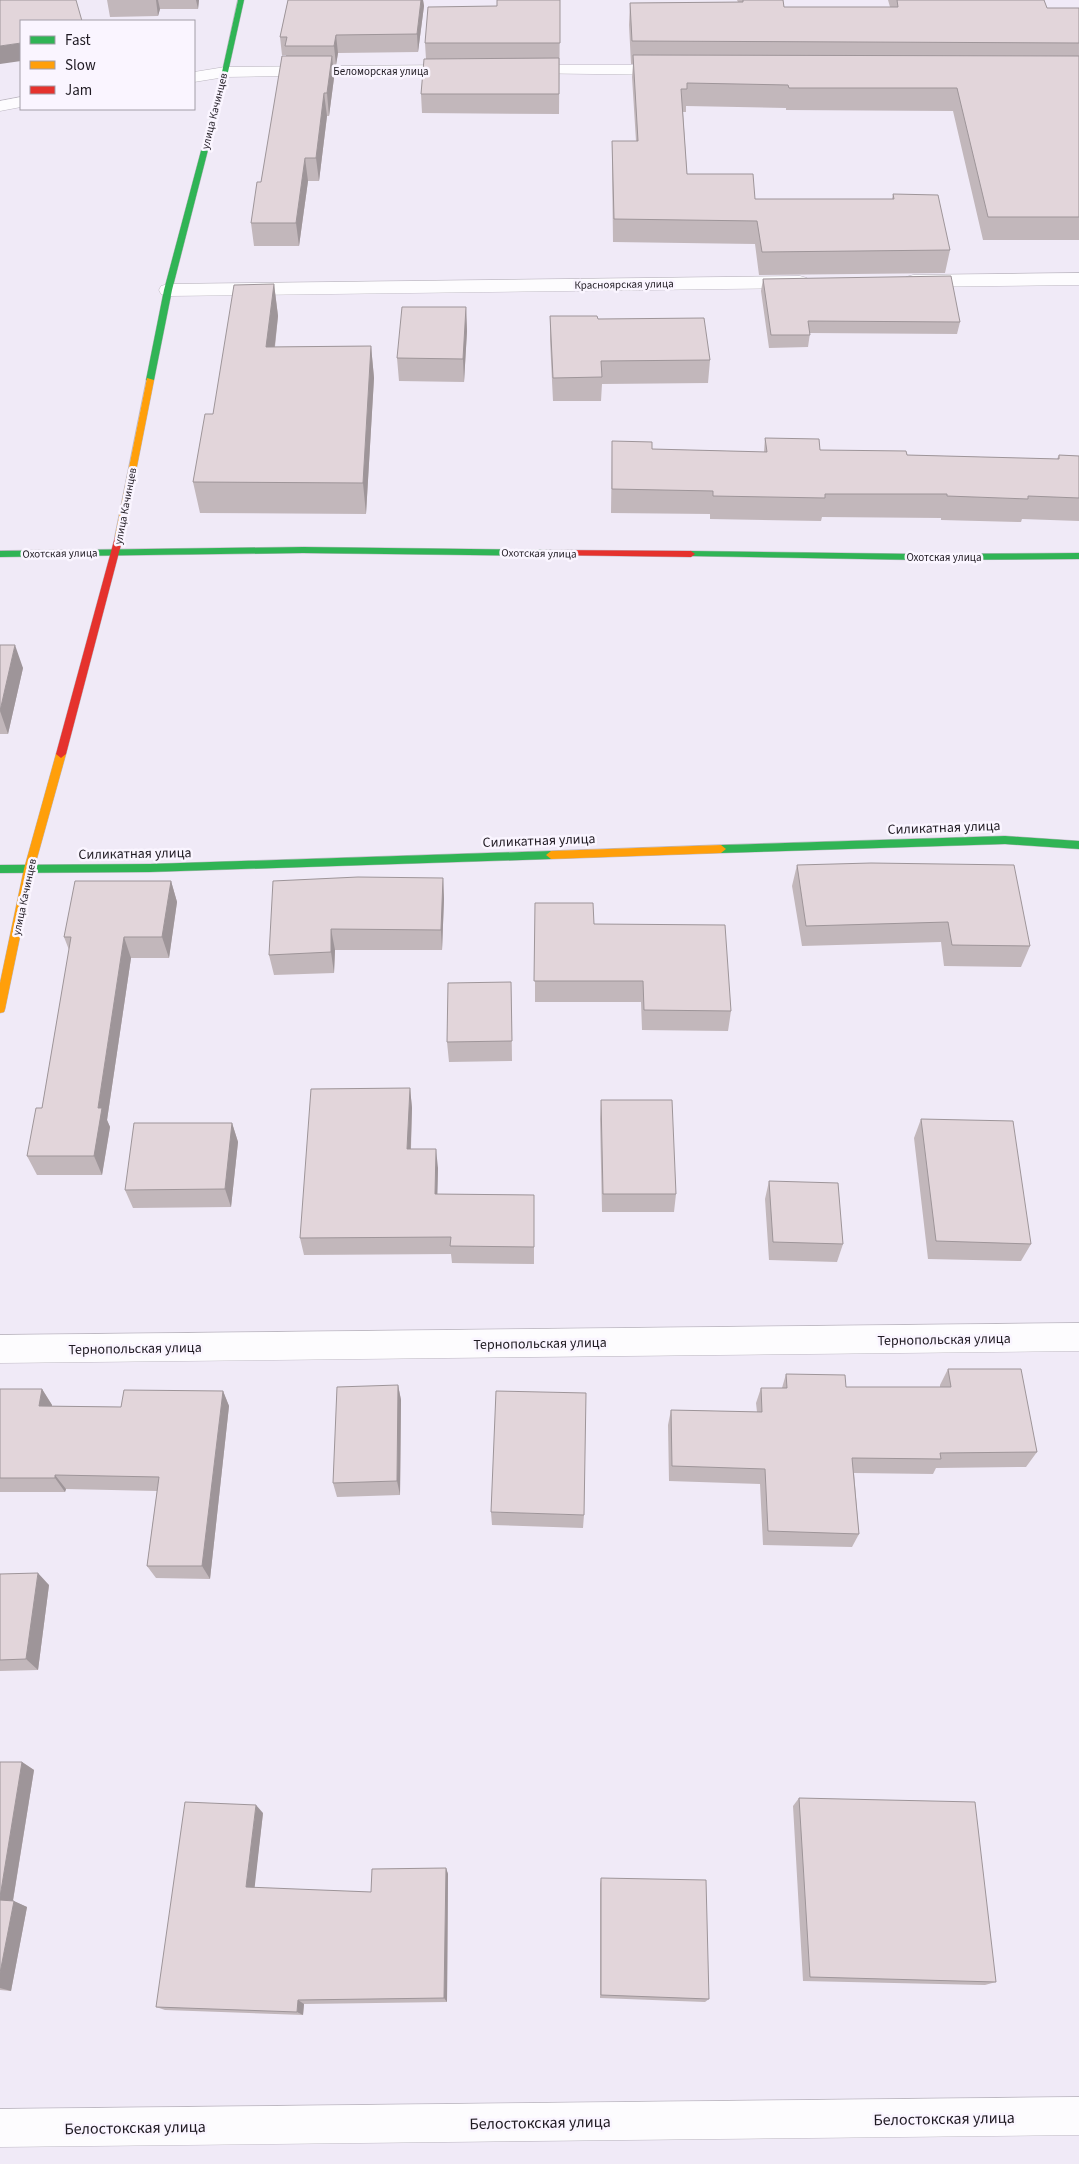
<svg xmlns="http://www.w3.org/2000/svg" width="1079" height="2164" font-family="'Source Sans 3',sans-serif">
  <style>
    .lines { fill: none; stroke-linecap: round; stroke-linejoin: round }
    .street-casing { stroke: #bcb7c1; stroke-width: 1 }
    .fast-casing { stroke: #bcb7c1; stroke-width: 1 }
    .slow-casing { stroke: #bcb7c1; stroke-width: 1 }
    .jam-casing { stroke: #bcb7c1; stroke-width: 1 }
    .street { fill: #fdfcfe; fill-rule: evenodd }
    .fast { fill: #30b455; fill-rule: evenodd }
    .slow { fill: #ff9f0a; fill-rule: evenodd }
    .jam { fill: #e5322d; fill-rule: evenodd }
    .wall { fill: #c2b7bb }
    .shaded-wall { fill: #9e9599 }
    .building { fill: #e2d5da; stroke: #9e9599 }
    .labels { text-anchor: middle; stroke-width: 5; stroke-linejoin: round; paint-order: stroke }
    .far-street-label { font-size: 11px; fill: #1f1a22; stroke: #faf5ff }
    .street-label { font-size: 14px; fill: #1f1a22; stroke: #faf5ff }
    .near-street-label { font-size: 16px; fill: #1f1a22; stroke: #faf5ff }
  </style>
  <rect width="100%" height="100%" fill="#f0eaf7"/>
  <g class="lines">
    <defs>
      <path id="street" d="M 460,65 L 466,67 L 468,70 L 466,73 L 225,77 L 194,82 L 194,72 L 225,67 Z
        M 523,65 L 670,65 L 676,67 L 678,70 L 676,73 L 670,75 L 517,73 L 515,70 L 517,67 Z
        M 21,97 L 21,107 L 0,111 L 0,101 Z
        M 1079,273 L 1079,285 L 913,287 L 906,285 L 904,281 L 906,277 L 913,275 Z
        M 800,276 L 807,278 L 809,282 L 807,286 L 800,288 L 168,296 L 161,294 L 159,290 L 161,286 L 168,284 Z
        M 1079,1323 L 1079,1351 L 0,1363 L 0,1335 Z
        M 1079,2097 L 1079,2135 L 0,2147 L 0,2109 Z"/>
      <path id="fast" d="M 238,0 L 244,0 L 228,72 L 172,290 L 154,380 L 150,382 L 146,380 L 164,290 L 222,72 Z
        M 303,547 L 550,550 L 554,553 L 550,556 L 303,553 L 0,557 L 0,551 Z
        M 691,551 L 919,554 L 1079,553 L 1079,559 L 919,560 L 688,556 L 687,554 Z
        M 1005,836 L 1079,841 L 1079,849 L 1005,844 L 721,853 L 716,849 L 721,845 Z
        M 551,851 L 556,855 L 551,859 L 150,872 L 0,873 L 0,865 L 150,864 Z"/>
      <path id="slow" d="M 147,378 L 154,380 L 123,537 L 119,540 L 115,537 Z
        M 61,750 L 66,754 L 34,869 L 5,1009 L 4,1012 L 0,1013 L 0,983 L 24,869 L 56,754 Z
        M 721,845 L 726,849 L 721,853 L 551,859 L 546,855 L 551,851 Z"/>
      <path id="jam" d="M 119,534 L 123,537 L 66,754 L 61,758 L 56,754 L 115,537 Z
        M 550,550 L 691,551 L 695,554 L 691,557 L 547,555 L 546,553 Z"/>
    </defs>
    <use href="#street" class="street-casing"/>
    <use href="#fast" class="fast-casing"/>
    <use href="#slow" class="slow-casing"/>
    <use href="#jam" class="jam-casing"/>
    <use href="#street" class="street"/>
    <use href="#fast" class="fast"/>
    <use href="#slow" class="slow"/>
    <use href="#jam" class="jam"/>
  </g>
  <path class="wall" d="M 107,0 L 199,0 L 198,9 L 160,9 L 158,16 L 110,17 Z
    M 288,0 L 423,0 L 424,6 L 418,52 L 338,53 L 336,65 L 333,65 L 334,78 L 329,116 L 327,116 L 319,181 L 308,181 L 299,246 L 254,246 L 251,223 L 261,182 L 286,56 L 286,55 L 282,55 L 280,37 Z
    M 560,0 L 559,114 L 422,113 L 421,94 L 426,59 L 425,43 L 497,6 Z
    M 737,0 L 783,0 L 784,7 L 890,7 L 888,0 L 1044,0 L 1047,8 L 1079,8 L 1079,240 L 983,240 L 953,111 L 786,110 L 786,108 L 686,106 L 686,112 L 683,112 L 687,174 L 755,199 L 892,199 L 893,194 L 950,250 L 945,273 L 759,275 L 755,244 L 613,242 L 612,164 L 612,141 L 636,141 L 632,77 L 633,64 L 631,64 L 629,25 L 630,3 L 738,2 Z
    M 763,279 L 960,322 L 957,334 L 810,333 L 808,347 L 769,348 L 761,291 Z
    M 274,284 L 278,316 L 275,347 L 371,346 L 374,378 L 366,514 L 200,513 L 193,482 L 213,414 Z
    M 466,307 L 467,331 L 464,382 L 399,381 L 397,358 Z
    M 550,316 L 598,319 L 710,360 L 708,383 L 602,384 L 601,401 L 553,401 L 550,340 Z
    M 765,438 L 820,450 L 907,455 L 1057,459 L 1059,455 L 1079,456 L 1079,521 L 1022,519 L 1021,522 L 941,520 L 941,518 L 822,517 L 821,521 L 710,519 L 710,514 L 611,513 L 612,441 L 652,449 L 764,452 Z
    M 0,645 L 23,668 L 8,734 L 0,734 Z
    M 797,865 L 1030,946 L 1021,967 L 944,966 L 941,942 L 802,946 L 792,886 Z
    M 443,878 L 444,899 L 442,950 L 335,950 L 334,973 L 274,975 L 269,955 Z
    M 171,881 L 177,902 L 169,958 L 131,958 L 107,1120 L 110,1127 L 102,1175 L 37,1175 L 27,1156 L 42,1108 L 69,950 L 64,937 Z
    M 535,903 L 594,924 L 731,1011 L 728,1031 L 642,1030 L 641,1002 L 535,1002 Z
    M 511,982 L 512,1061 L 449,1062 L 447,1042 Z
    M 410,1088 L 412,1108 L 411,1149 L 438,1168 L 437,1194 L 534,1195 L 534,1264 L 452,1263 L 451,1254 L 304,1255 L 300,1238 Z
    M 601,1100 L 676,1194 L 674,1212 L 602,1212 L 600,1119 Z
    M 921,1119 L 1031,1244 L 1021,1261 L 928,1259 L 914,1138 Z
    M 232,1123 L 238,1142 L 231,1207 L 133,1208 L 125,1190 Z
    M 769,1181 L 843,1244 L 837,1262 L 769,1260 L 765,1199 Z
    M 948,1369 L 1037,1452 L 1026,1467 L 936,1468 L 933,1474 L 854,1473 L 859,1534 L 852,1547 L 763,1545 L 760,1484 L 669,1481 L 668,1425 L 671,1410 L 757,1412 L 756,1403 L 761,1388 L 782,1388 L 786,1374 L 846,1387 L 940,1387 L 940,1385 Z
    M 398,1385 L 401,1400 L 400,1495 L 337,1497 L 333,1483 Z
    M 0,1389 L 42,1389 L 52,1405 L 52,1406 L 121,1407 L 223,1391 L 229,1406 L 210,1579 L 156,1578 L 147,1566 L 157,1491 L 66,1489 L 65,1492 L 0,1492 Z
    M 491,1512 L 584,1515 L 583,1528 L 492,1525 Z
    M 0,1574 L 49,1585 L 38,1670 L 0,1671 Z
    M 0,1762 L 22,1762 L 34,1770 L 13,1901 L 27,1907 L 11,1991 L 0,1990 Z
    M 799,1798 L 996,1982 L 985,1985 L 803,1981 L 793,1806 Z
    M 263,1813 L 254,1888 L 371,1892 L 446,1868 L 448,1874 L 447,2002 L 304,2004 L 303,2015 L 165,2010 L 156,2007 Z
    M 601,1878 L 709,1999 L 705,2002 L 600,1998 L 600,1884 Z"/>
  <path class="shaded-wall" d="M 156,0 L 158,0 L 160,9 L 158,16 Z
    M 196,0 L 199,0 L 198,9 Z
    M 421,0 L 423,0 L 424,6 L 418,52 L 417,34 Z
    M 336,35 L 338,53 L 336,65 L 334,46 Z
    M 21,43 L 21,61 L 0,64 L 0,46 Z
    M 332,56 L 334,78 L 329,116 L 327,93 Z
    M 324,93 L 327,116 L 319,181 L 316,158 Z
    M 305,158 L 308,181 L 299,246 L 296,223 Z
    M 274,284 L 278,316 L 271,379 L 266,347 Z
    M 466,307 L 467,331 L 464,382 L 463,359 Z
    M 371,346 L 374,378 L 366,514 L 363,483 Z
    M 15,645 L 23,668 L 8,734 L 0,711 Z
    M 443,878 L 444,899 L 442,950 L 441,930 Z
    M 171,881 L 177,902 L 169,958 L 162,937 Z
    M 331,929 L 335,950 L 334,973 L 331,952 Z
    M 124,937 L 131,958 L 107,1120 L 110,1127 L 102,1175 L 94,1156 L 98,1108 Z
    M 410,1088 L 412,1108 L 410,1168 L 407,1149 Z
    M 232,1123 L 238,1142 L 231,1207 L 225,1189 Z
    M 436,1149 L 438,1168 L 437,1212 L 435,1194 Z
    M 398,1385 L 401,1400 L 400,1495 L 397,1481 Z
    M 42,1389 L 52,1405 L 49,1422 L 39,1406 Z
    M 223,1391 L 229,1406 L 210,1579 L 202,1566 Z
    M 55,1475 L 66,1489 L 65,1492 L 55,1478 Z
    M 38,1573 L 49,1585 L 38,1670 L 26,1659 Z
    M 22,1762 L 34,1770 L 12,1906 L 0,1901 L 0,1897 Z
    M 256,1805 L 263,1813 L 254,1893 L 246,1887 Z
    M 446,1868 L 448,1874 L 447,2002 L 444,1998 Z
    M 14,1901 L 27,1907 L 11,1991 L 0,1988 L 0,1973 Z
    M 298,2000 L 304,2004 L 303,2015 L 297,2012 Z"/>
  <path class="building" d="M 0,0 L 76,0 L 82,21 L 21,21 L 21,43 L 0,46 Z
    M 288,0 L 421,0 L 417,34 L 336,35 L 334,46 L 285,46 L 287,37 L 280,37 Z
    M 497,0 L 560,0 L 560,43 L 425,43 L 428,7 L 497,6 Z
    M 743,0 L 783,0 L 784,7 L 898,7 L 897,0 L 1044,0 L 1047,8 L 1079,8 L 1079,43 L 632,41 L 630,3 L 743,2 Z
    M 633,55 L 1079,56 L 1079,217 L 988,217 L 957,88 L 789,88 L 788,85 L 687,83 L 687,89 L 681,89 L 687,174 L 753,174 L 755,199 L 894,199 L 893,194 L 938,195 L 950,250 L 762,252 L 757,221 L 614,219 L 612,141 L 638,141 Z
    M 282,56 L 332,56 L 327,93 L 324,93 L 316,158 L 305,158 L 296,223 L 251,223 L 257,182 L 261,182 Z
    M 559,58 L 559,94 L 421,94 L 424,59 Z
    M 951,276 L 960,322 L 808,321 L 810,335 L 771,335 L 763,279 Z
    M 274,284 L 266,347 L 371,346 L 363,483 L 193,482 L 205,414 L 213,414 L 234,285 Z
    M 402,307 L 466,307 L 463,359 L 397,358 Z
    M 550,316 L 597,316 L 598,319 L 704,318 L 710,360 L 601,361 L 602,377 L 553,378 Z
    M 765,438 L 819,439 L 820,450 L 906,451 L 907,455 L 1059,459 L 1059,455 L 1079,456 L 1079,498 L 1028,496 L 1028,499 L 947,496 L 947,494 L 825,494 L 825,498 L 713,496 L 713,491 L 612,489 L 612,441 L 652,442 L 652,449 L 767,452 Z
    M 0,645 L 15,645 L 0,711 Z
    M 871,863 L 1014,865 L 1030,946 L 952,945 L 948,922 L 806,926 L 797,865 Z
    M 358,877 L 443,878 L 441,930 L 331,929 L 331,952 L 269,955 L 273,881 Z
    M 75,881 L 171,881 L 162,937 L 124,937 L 98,1108 L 102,1108 L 94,1156 L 27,1156 L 36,1108 L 42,1108 L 71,937 L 64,937 Z
    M 535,903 L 593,903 L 594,924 L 725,925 L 731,1011 L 644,1010 L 643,981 L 534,981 Z
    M 511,982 L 512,1041 L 447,1042 L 448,983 Z
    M 410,1088 L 407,1149 L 436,1149 L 435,1194 L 534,1195 L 534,1247 L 450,1246 L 451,1237 L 300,1238 L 311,1089 Z
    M 601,1100 L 672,1100 L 676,1194 L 603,1194 Z
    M 921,1119 L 1013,1121 L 1031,1244 L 936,1241 Z
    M 134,1123 L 232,1123 L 225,1189 L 125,1190 Z
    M 769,1181 L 838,1183 L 843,1244 L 773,1242 Z
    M 948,1369 L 1021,1369 L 1037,1452 L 940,1453 L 941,1459 L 852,1458 L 859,1534 L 768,1531 L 765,1469 L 672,1466 L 671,1410 L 762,1412 L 761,1388 L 787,1388 L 786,1374 L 845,1375 L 846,1387 L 951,1387 Z
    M 398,1385 L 397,1481 L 333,1483 L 337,1387 Z
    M 0,1389 L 42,1389 L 39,1406 L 121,1407 L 124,1390 L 223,1391 L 202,1566 L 147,1566 L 159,1477 L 55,1475 L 55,1478 L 0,1478 Z
    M 496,1391 L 586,1393 L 584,1515 L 491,1512 Z
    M 38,1573 L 26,1659 L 0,1660 L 0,1574 Z
    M 0,1762 L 22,1762 L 0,1897 Z
    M 799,1798 L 975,1802 L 996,1982 L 810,1977 Z
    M 185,1802 L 256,1805 L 246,1887 L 371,1892 L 372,1869 L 446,1868 L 444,1998 L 298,2000 L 297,2012 L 156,2007 Z
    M 601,1878 L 706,1880 L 709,1999 L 601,1995 Z
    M 0,1900 L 14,1901 L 0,1973 Z"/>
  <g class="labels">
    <g class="far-street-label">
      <text x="381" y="75">Беломорская улица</text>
      <text transform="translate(214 111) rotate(-76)" y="4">улица Качинцев</text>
      <text transform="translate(624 284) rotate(-1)" y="4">Красноярская улица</text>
      <text transform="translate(125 506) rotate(-79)" y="4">улица Качинцев</text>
      <text transform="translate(60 553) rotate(-1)" y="4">Охотская улица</text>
      <text transform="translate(539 553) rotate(1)" y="4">Охотская улица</text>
      <text x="944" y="561">Охотская улица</text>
      <text transform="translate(24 897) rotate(-78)" y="4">улица Качинцев</text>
    </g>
    <g class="street-label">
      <text transform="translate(944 827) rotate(-2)" y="5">Силикатная улица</text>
      <text transform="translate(539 840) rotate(-2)" y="5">Силикатная улица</text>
      <text transform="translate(135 853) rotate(-1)" y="5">Силикатная улица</text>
      <text transform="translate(944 1339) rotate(-1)" y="5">Тернопольская улица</text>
      <text transform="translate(540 1343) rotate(-1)" y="5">Тернопольская улица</text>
      <text transform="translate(135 1348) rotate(-1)" y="5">Тернопольская улица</text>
    </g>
    <g class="near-street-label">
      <text transform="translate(944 2118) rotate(-1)" y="6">Белостокская улица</text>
      <text transform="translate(540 2122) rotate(-1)" y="6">Белостокская улица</text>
      <text transform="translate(135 2127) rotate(-1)" y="6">Белостокская улица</text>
    </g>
  </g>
  <rect x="20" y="20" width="175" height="90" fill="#faf5ff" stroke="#a29da7"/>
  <rect x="30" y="36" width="25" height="8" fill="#30b455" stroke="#a29da7"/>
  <text x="65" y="45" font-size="15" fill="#1f1a22">Fast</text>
  <rect x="30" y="61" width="25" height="8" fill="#ff9f0a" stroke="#a29da7"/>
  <text x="65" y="70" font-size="15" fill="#1f1a22">Slow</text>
  <rect x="30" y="86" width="25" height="8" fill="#e5322d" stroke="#a29da7"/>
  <text x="65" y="95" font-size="15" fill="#1f1a22">Jam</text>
</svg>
